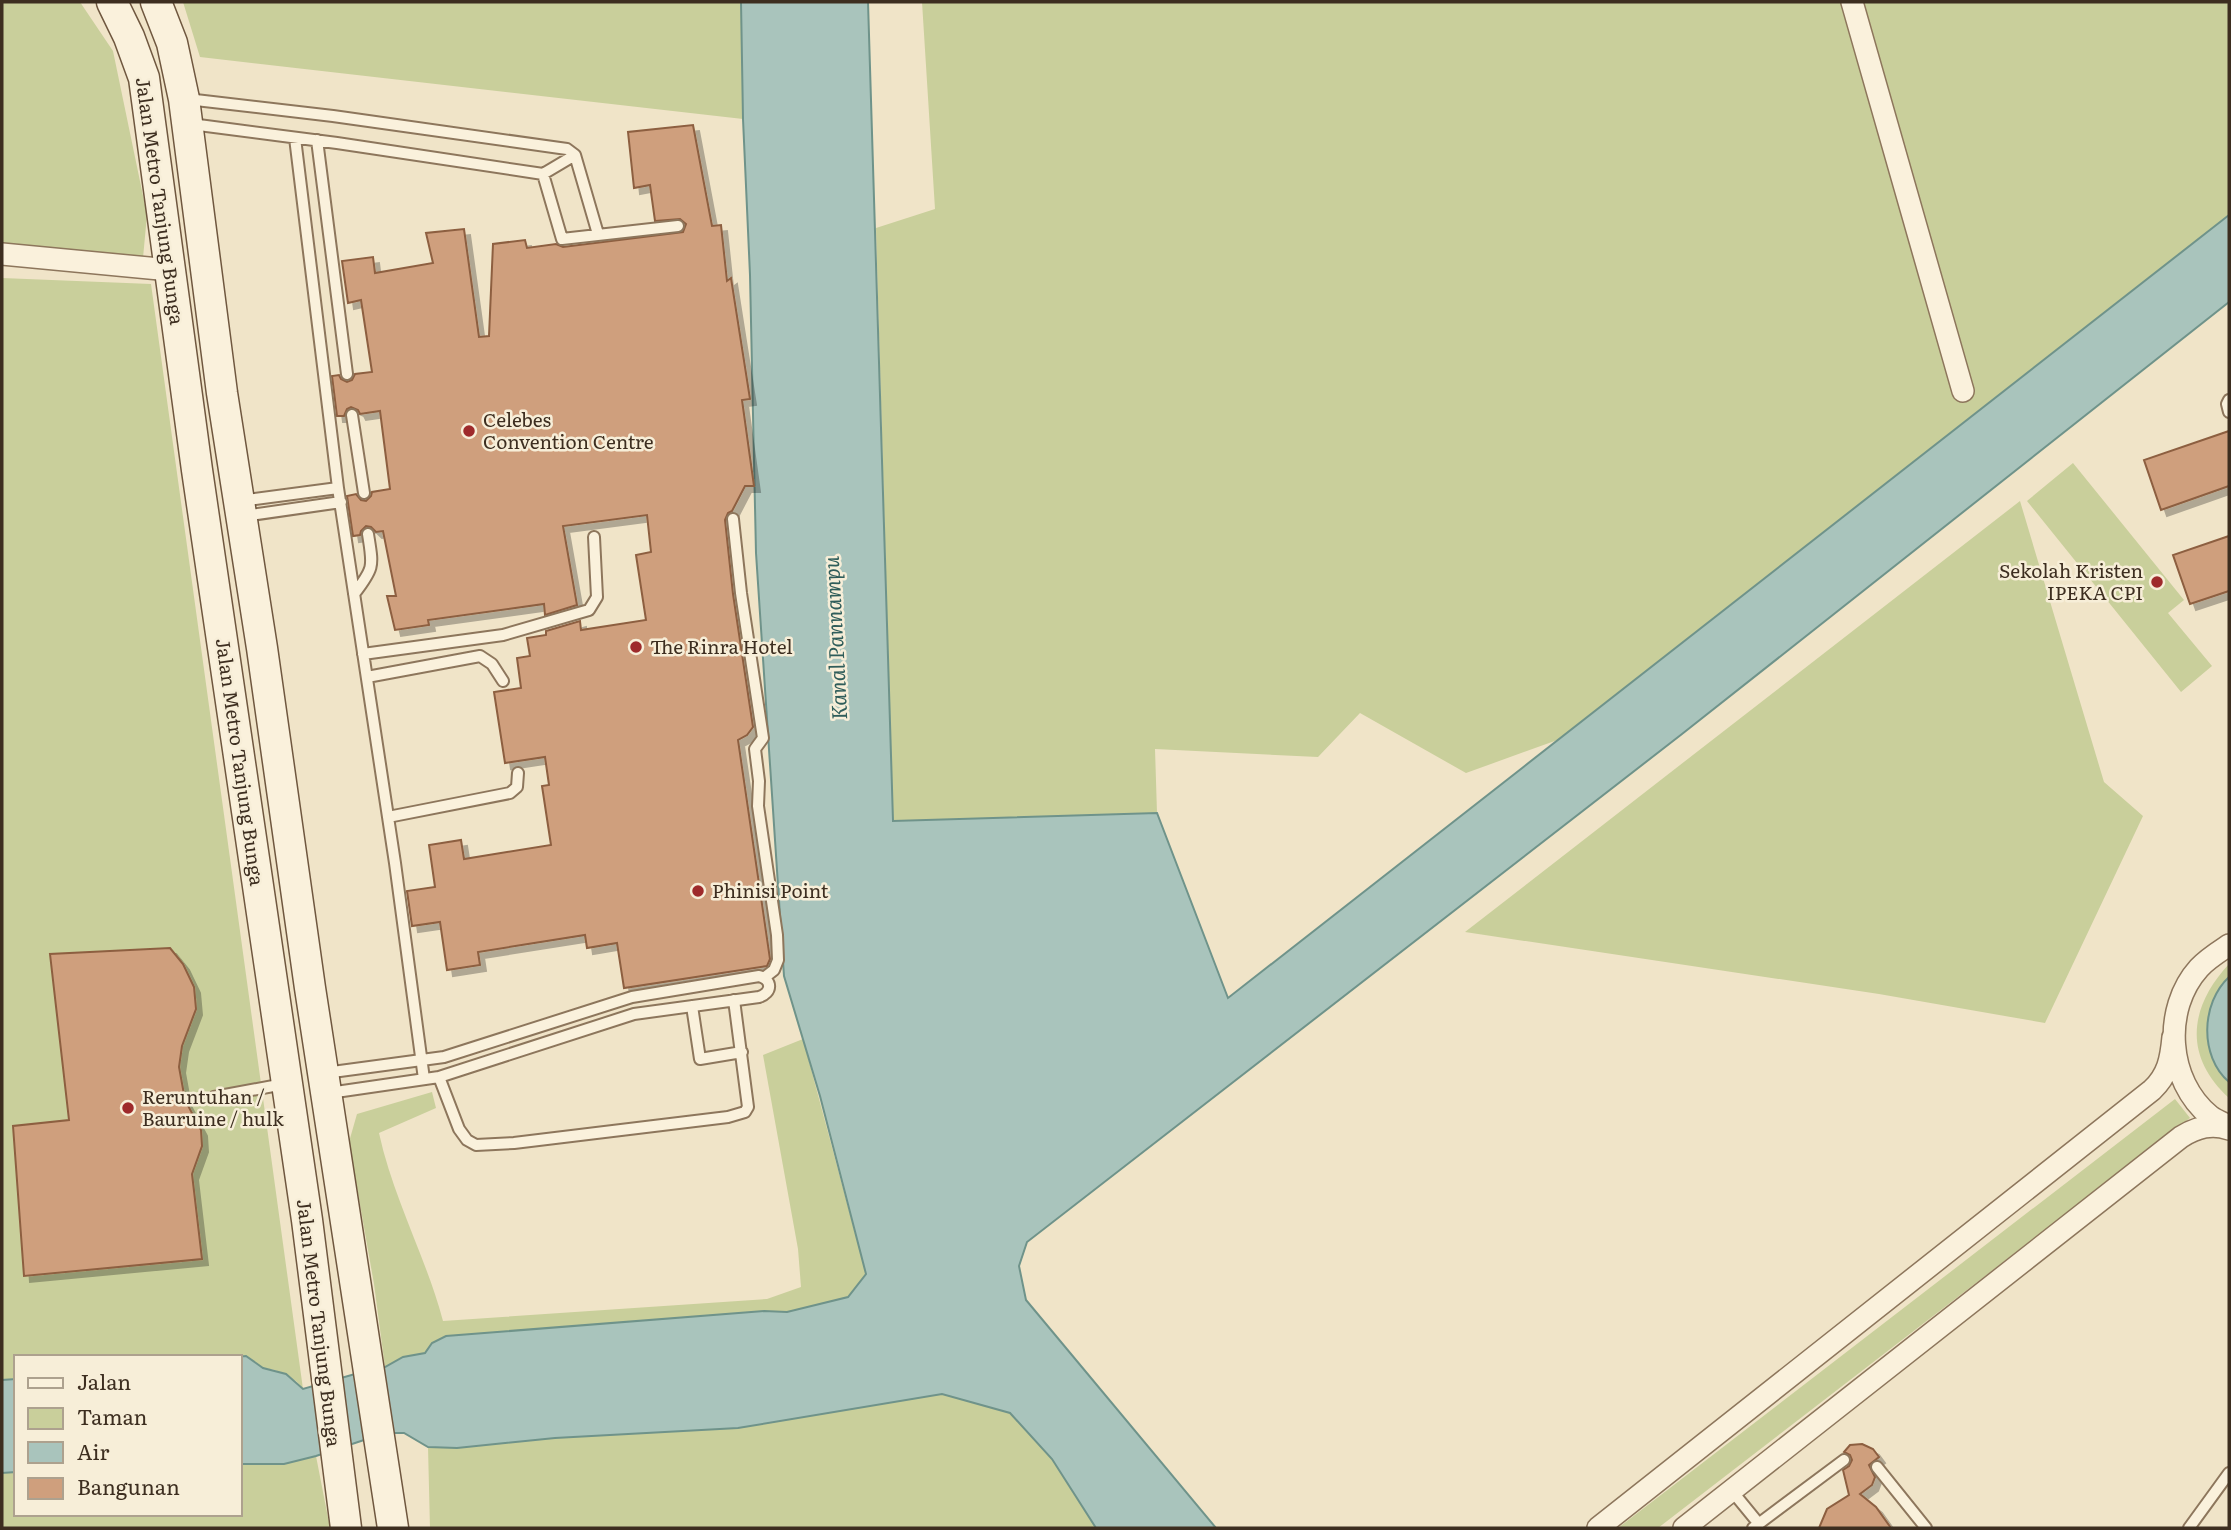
<svg xmlns="http://www.w3.org/2000/svg" width="2231" height="1530" font-family="Literata,serif">
  <style>
    .green { fill: #c9cf9b }
    .water { fill: #a9c4bc; stroke: #6f938a; stroke-width: 2 }
    .building { fill: #cf9f7d; stroke: #8d5f41; stroke-width: 2; filter: url(#shadow) }
    .lines { fill: none; stroke-linecap: round; stroke-linejoin: round }
    .service-casing { stroke: #8d765c; stroke-width: 14 }
    .minor-casing { stroke: #8d765c; stroke-width: 24 }
    .secondary-casing { stroke: #6f573f; stroke-width: 33 }
    .service { stroke: #faf1dc; stroke-width: 10 }
    .minor { stroke: #faf1dc; stroke-width: 21 }
    .secondary { stroke: #faf1dc; stroke-width: 30 }
    .poi-dot { fill: #9e2a2b; stroke: #f7eed8; stroke-width: 2.5 }
    .labels { text-anchor: middle; stroke-width: 5; stroke-linejoin: round; paint-order: stroke }
    .street-label { font-size: 19px; fill: #3d2e20; stroke: #f7eed8 }
    .poi-label { font-size: 19px; fill: #3d2e20; stroke: #f7eed8; text-anchor: start }
    .water-label { font-size: 21px; font-style: italic; fill: #2f5d5a; stroke: #f7eed8 }
  </style>
  <defs>
    <filter id="shadow"><feDropShadow dx="6" dy="6" stdDeviation="0" flood-color="#0004"/></filter>
  </defs>
  <rect width="100%" height="100%" fill="#f0e4c8"/>
  <path class="green" d="M 2,2 L 80,2 L 113,51 L 147,215 L 143,258 L 2,243 Z
    M 183,2 L 741,2 L 743,119 L 200,57 Z
    M 922,2 L 2229,2 L 2229,215 L 1563,738 L 1466,773 L 1360,713 L 1318,757 L 1155,749 L 1157,813 L 893,821 L 876,228 L 935,209 Z
    M 2,278 L 151,284 L 303,1389 L 296,1381 L 275,1370 L 263,1368 L 246,1356 L 16,1357 L 16,1379 L 2,1380 Z
    M 2073,463 L 2184,600 L 2168,613 L 2212,666 L 2181,692 L 2027,501 Z
    M 2020,501 L 2104,782 L 2143,816 L 2045,1023 L 1879,994 L 1465,932 Z
    M 2229,964 L 2229,977 L 2222,984 L 2225,1078 L 2229,1082 L 2229,1098 C 2183,1056 2189,1007 2229,964 Z
    M 803,1039 L 866,1274 L 848,1297 L 787,1312 L 764,1311 L 432,1343 L 425,1353 L 403,1357 L 385,1367 L 374,1284 L 349,1142 L 357,1114 L 432,1092 L 436,1108 L 379,1133 C 393,1198 426,1257 443,1321 L 767,1299 L 801,1287 L 798,1249 L 763,1055 Z
    M 2175,1099 L 2190,1118 L 1658,1528 L 1618,1528 Z
    M 942,1394 L 1010,1413 L 1052,1459 L 1096,1528 L 430,1528 L 428,1447 L 457,1448 L 555,1438 L 738,1428 Z
    M 316,1456 L 330,1528 L 2,1528 L 2,1473 L 16,1472 L 16,1514 L 240,1514 L 240,1464 L 284,1464 Z"/>
  <path class="water" d="M 741,2 L 868,2 L 893,821 L 1157,813 L 1228,998 L 2229,215 L 2229,302 L 1682,734 L 1027,1242 L 1019,1266 L 1026,1300 L 1216,1528 L 1096,1528 L 1052,1459 L 1010,1413 L 942,1394 L 738,1428 L 555,1438 L 457,1448 L 428,1447 L 404,1433 L 385,1433 L 316,1456 L 284,1464 L 240,1464 L 240,1357 L 235,1357 L 246,1356 L 263,1368 L 286,1374 L 303,1389 L 369,1370 L 385,1367 L 403,1357 L 425,1353 L 432,1343 L 446,1336 L 764,1311 L 787,1312 L 848,1297 L 866,1274 L 820,1096 L 784,976 L 756,553 L 750,275 L 743,119 Z
    M 2229,977 L 2229,1082 C 2199,1056 2201,1003 2229,977 Z
    M 16,1379 L 16,1472 L 2,1473 L 2,1380 Z"/>
  <path class="building" d="M 693,125 L 712,226 L 721,225 L 727,281 L 731,278 L 750,399 L 742,400 L 754,486 L 745,486 L 732,511 L 728,513 L 725,520 L 733,594 L 753,727 L 747,735 L 738,740 L 770,959 L 767,966 L 624,988 L 617,943 L 587,948 L 585,935 L 478,952 L 480,965 L 447,970 L 440,922 L 412,926 L 407,891 L 435,887 L 429,845 L 461,840 L 464,859 L 551,845 L 542,786 L 549,785 L 545,757 L 505,763 L 494,692 L 521,688 L 517,658 L 530,656 L 527,638 L 546,635 L 546,631 L 580,621 L 581,630 L 646,620 L 636,555 L 651,552 L 647,515 L 563,526 L 577,605 L 545,615 L 544,604 L 428,620 L 429,625 L 395,630 L 387,596 L 396,596 L 383,531 L 376,532 L 371,527 L 366,526 L 361,531 L 360,535 L 353,536 L 347,496 L 356,494 L 361,500 L 366,501 L 371,496 L 372,492 L 390,489 L 380,411 L 360,414 L 358,410 L 351,407 L 347,409 L 344,416 L 337,416 L 332,376 L 339,375 L 341,379 L 347,382 L 352,380 L 355,374 L 372,372 L 361,300 L 348,303 L 342,261 L 373,257 L 375,273 L 433,263 L 426,233 L 464,229 L 479,337 L 489,336 L 493,244 L 525,240 L 527,248 L 556,244 L 563,247 L 683,232 L 686,224 L 680,219 L 655,221 L 650,185 L 634,188 L 628,132 Z
    M 2229,431 L 2229,486 L 2161,510 L 2144,460 Z
    M 2229,536 L 2229,591 L 2190,604 L 2173,555 Z
    M 170,948 L 183,964 L 194,987 L 196,1009 L 182,1046 L 179,1067 L 185,1100 L 201,1130 L 202,1146 L 192,1174 L 202,1259 L 24,1276 L 13,1126 L 69,1120 L 50,954 Z
    M 1862,1444 L 1873,1449 L 1879,1457 L 1869,1465 L 1875,1477 L 1872,1485 L 1860,1494 L 1876,1507 L 1891,1528 L 1819,1528 L 1827,1509 L 1849,1495 L 1843,1470 L 1849,1466 L 1852,1460 L 1850,1455 L 1844,1452 L 1850,1445 Z"/>
  <g class="lines">
    <defs>
      <path id="service" d="M 187,99 L 333,116 L 567,149 L 575,155 L 598,234
        M 191,124 L 337,143 L 543,174 L 575,155
        M 295,138 L 338,488 L 395,863 L 424,1079
        M 317,140 L 347,374
        M 543,174 L 562,239 L 678,226
        M 2229,400 L 2227,404 L 2229,412
        M 352,415 L 364,493
        M 240,501 L 338,488
        M 244,516 L 341,502
        M 733,519 L 741,593 L 763,738 L 755,749 L 759,781 L 758,806 L 777,935 L 778,960 L 774,970 L 765,977
        M 354,594 C 375,567 373,566 368,534
        M 363,654 L 503,635 L 589,610 L 597,597 L 594,537
        M 367,677 L 480,656 L 492,664 L 503,681
        M 388,817 L 510,793 L 517,787 L 518,773
        M 692,1006 L 700,1059 L 742,1052
        M 325,1073 L 444,1057 L 632,997 L 759,976 C 773,980 772,993 759,997 L 634,1014 L 439,1077 L 329,1093
        M 439,1077 L 459,1129 L 467,1140 L 476,1145 L 514,1143 L 728,1117 L 745,1112 L 748,1107 L 734,1000
        M 214,1097 L 284,1084
        M 1877,1467 L 1926,1528
        M 1732,1491 L 1759,1524
        M 1753,1528 L 1844,1460
        M 2189,1528 L 2229,1473"/>
      <path id="minor" d="M 1852,2 L 1963,391
        M 2,254 L 170,270
        M 2229,945 C 2220,951 2207,959 2199,968 C 2162,1009 2167,1081 2210,1116 C 2215,1120 2223,1123 2229,1126
        M 1598,1528 L 2152,1090 C 2168,1075 2171,1059 2173,1037
        M 1684,1528 L 2181,1137 C 2197,1127 2212,1123 2229,1129"/>
      <path id="secondary" d="M 112,2 L 129,37 L 144,78 L 197,470 L 307,1220 L 346,1528
        M 156,2 L 172,43 L 184,99 L 222,393 L 262,648 L 310,988 L 393,1528"/>
    </defs>
    <use href="#service" class="service-casing"/>
    <use href="#minor" class="minor-casing"/>
    <use href="#secondary" class="secondary-casing"/>
    <use href="#service" class="service"/>
    <use href="#minor" class="minor"/>
    <use href="#secondary" class="secondary"/>
  </g>
  <g class="poi-dot">
    <circle cx="469" cy="431" r="7"/>
    <circle cx="2157" cy="582" r="7"/>
    <circle cx="636" cy="647" r="7"/>
    <circle cx="698" cy="891" r="7"/>
    <circle cx="128" cy="1108" r="7"/>
  </g>
  <g class="labels">
    <g class="street-label">
      <text transform="translate(160 201) rotate(82)" y="7">Jalan Metro Tanjung Bunga</text>
      <text transform="translate(240 762) rotate(82)" y="7">Jalan Metro Tanjung Bunga</text>
      <text transform="translate(319 1323) rotate(83)" y="7">Jalan Metro Tanjung Bunga</text>
    </g>
    <g class="poi-label">
      <text x="483" y="427">Celebes<tspan x="483" dy="22">Convention Centre</tspan></text>
      <text x="2143" y="578" text-anchor="end">Sekolah Kristen<tspan x="2143" dy="22">IPEKA CPI</tspan></text>
      <text x="650" y="654">The Rinra Hotel</text>
      <text x="712" y="898">Phinisi Point</text>
      <text x="142" y="1104">Reruntuhan /<tspan x="142" dy="22">Bauruine / hulk</tspan></text>
    </g>
    <g class="water-label">
      <text transform="translate(836 638) rotate(-93)" y="7">Kanal Pannampu</text>
    </g>
  </g>
  <rect width="2231" height="1530" fill="none" stroke="#3d2e20" stroke-width="7"/>
  <rect x="14" y="1355" width="228" height="161" fill="#f7eed8" stroke="#ada18e" stroke-width="2"/>
  <rect x="28" y="1378" width="35" height="10" fill="#faf1dc" stroke="#ada18e" stroke-width="2"/>
  <text x="77" y="1390" font-size="21" fill="#3d2e20">Jalan</text>
  <rect x="28" y="1408" width="35" height="21" fill="#c9cf9b" stroke="#ada18e" stroke-width="2"/>
  <text x="77" y="1425" font-size="21" fill="#3d2e20">Taman</text>
  <rect x="28" y="1442" width="35" height="21" fill="#a9c4bc" stroke="#ada18e" stroke-width="2"/>
  <text x="77" y="1460" font-size="21" fill="#3d2e20">Air</text>
  <rect x="28" y="1478" width="35" height="21" fill="#cf9f7d" stroke="#ada18e" stroke-width="2"/>
  <text x="77" y="1495" font-size="21" fill="#3d2e20">Bangunan</text>
</svg>
